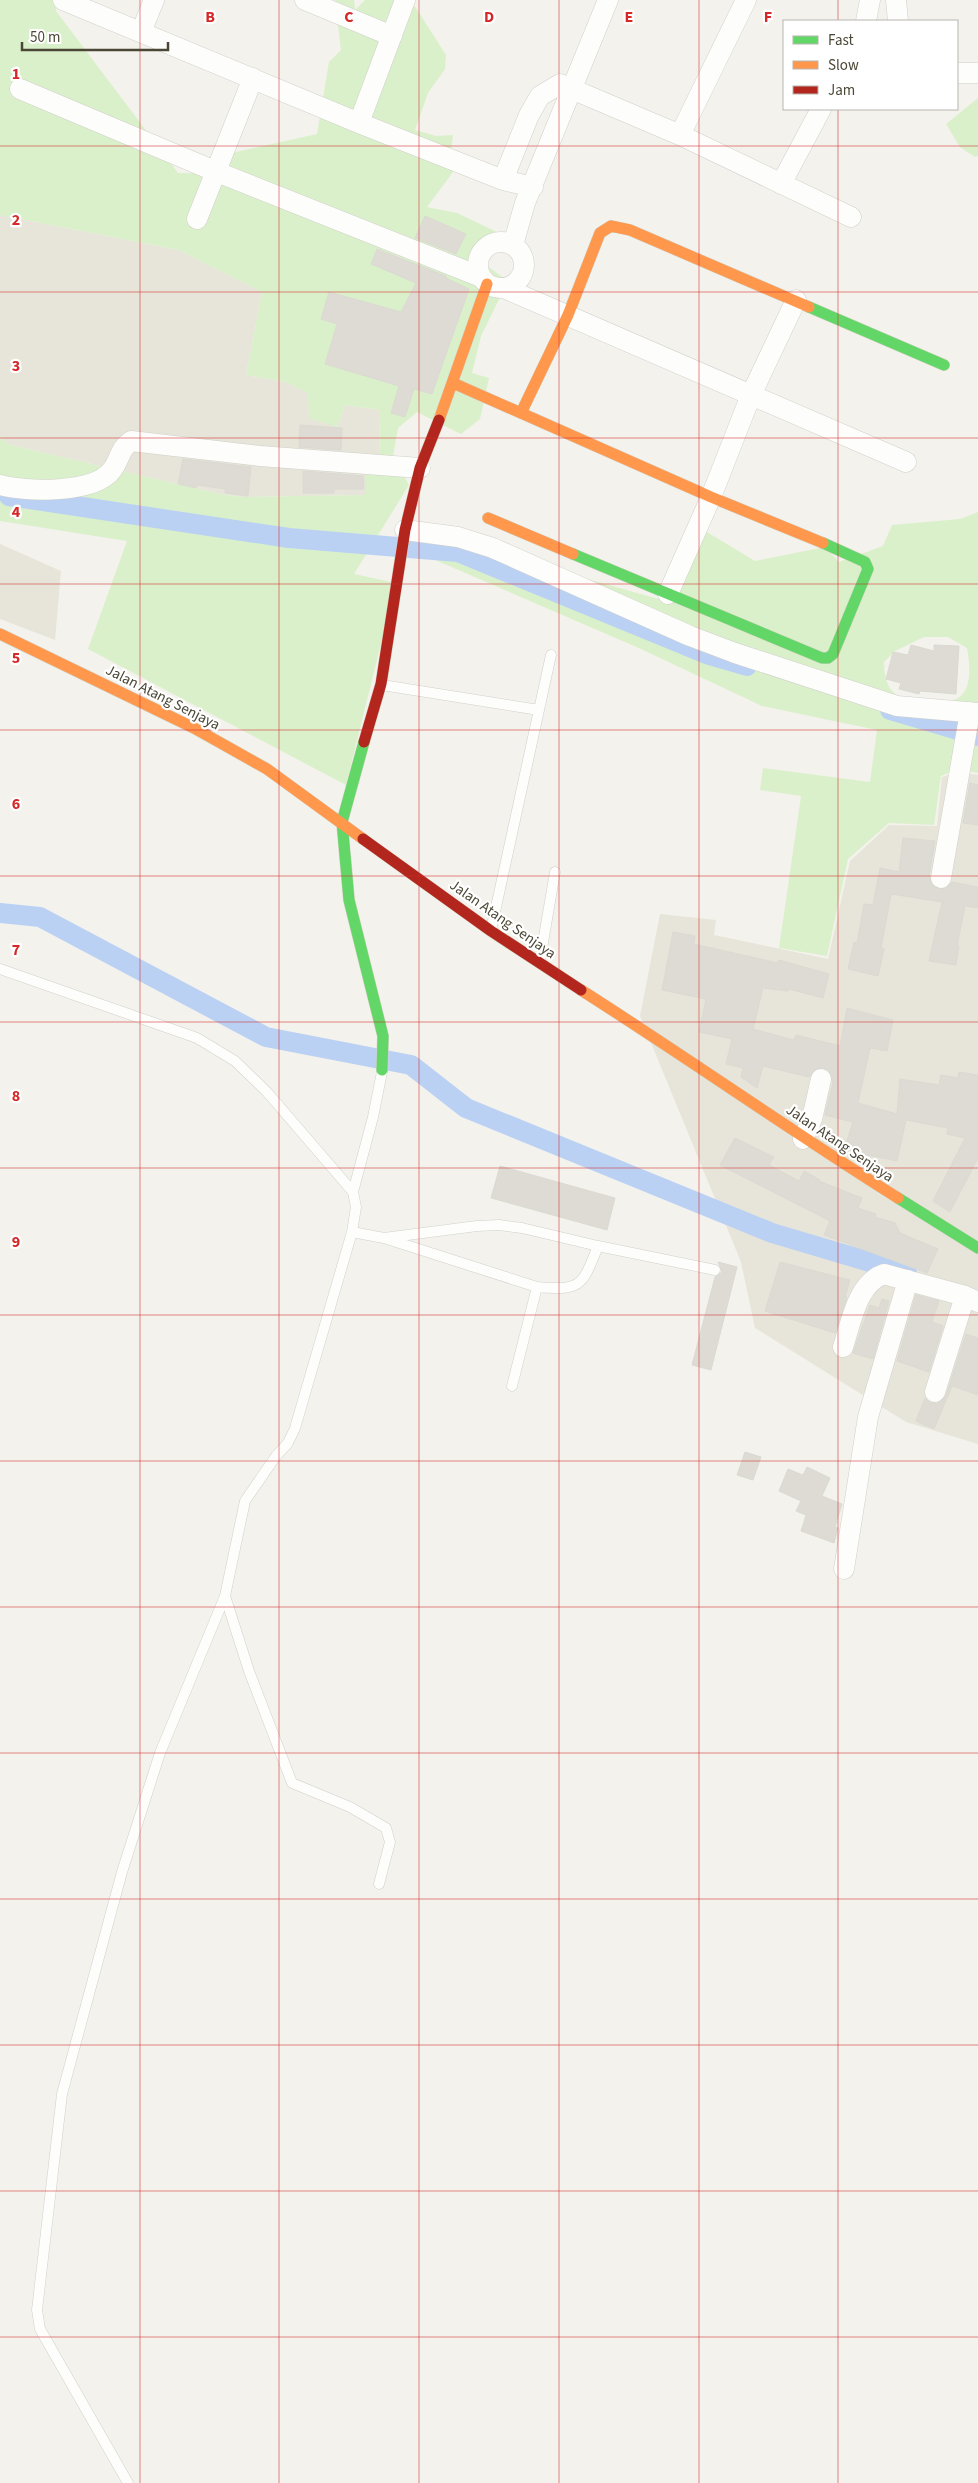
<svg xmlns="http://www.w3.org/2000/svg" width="978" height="2483" font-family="'Source Sans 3',sans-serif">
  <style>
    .residential { fill: #e7e5d9 }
    .green { fill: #daf0ca; fill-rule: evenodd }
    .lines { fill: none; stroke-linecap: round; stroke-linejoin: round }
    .canal { stroke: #bad1f4; stroke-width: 20 }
    .building { fill: #dddbd4; stroke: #dbdad2 }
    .lane-casing { stroke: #d1d0ca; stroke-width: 11 }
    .street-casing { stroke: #d1d0ca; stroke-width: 21 }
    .fast-casing { stroke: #d3d2c2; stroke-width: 12 }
    .slow-casing { stroke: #d3d2c2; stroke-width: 12 }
    .jam-casing { stroke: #d3d2c2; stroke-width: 12 }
    .lane { stroke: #fdfdfc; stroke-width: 10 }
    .street { stroke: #fdfdfc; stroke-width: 20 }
    .fast { stroke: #63d668; stroke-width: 11 }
    .slow { stroke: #ff974d; stroke-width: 11 }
    .jam { stroke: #b3261e; stroke-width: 11 }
    .grid { fill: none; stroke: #d62828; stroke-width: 1; stroke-opacity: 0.55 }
    .labels { text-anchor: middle; stroke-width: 4.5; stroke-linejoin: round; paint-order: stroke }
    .street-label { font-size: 15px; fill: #4b4736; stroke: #fff }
    .grid-label { font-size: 16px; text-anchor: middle; font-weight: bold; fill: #d62828; stroke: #fff; stroke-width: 4.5; stroke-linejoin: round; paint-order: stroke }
  </style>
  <rect width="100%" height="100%" fill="#f3f2ec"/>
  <path class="residential" d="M 0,215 L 179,250 L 262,292 L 246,375 L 286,382 L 308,393 L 337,427 L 345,405 L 380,410 L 379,462 L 366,467 L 367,495 L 242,497 L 220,494 L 11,445 L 0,438 Z
    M 0,544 L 61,571 L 55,640 L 0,619 Z
    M 957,772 L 978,775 L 978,1444 L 906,1422 L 755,1328 L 741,1262 L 640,1016 L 660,914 L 716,920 L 714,935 L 828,959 L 850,861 L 889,825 L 937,826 L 942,777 Z"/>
  <path class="green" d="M 0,0 L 57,0 L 56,11 L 178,173 L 232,174 L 227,154 L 317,134 L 329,62 L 341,50 L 335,0 L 354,0 L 355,10 L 365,0 L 407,0 L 416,8 L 446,55 L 445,69 L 428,93 L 415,130 L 436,136 L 453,135 L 449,163 L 453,172 L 427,207 L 457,213 L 497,232 L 486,265 L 508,281 L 481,336 L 472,373 L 489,378 L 480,419 L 461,434 L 417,412 L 398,428 L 393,456 L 409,485 L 354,574 L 396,583 L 346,785 L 88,649 L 127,541 L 0,521 L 0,438 L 11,445 L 220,494 L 242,497 L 366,495 L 366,467 L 379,462 L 380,410 L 345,405 L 337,427 L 309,418 L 308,393 L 286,382 L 246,375 L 262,292 L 179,250 L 0,215 Z
    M 978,98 L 978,156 L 975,157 L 960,147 L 946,124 Z
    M 978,512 L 978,773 L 957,769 L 941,776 L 934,825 L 889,823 L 848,859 L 827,956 L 779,948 L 801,796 L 760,790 L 763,768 L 870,782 L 877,730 L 762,706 L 641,649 L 403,546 L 452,541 L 669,602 L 697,526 L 755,561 L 825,547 L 839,562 L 883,546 L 892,525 L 960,519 ZM 924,637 L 948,637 L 967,648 C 970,664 974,696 951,701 C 945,702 937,701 931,702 C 901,703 884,695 884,662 L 895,651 Z"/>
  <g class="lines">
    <path class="canal" d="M 9,496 L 289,538 L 458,552 L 709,655 L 747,666
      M 890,710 L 978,736
      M 0,913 L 40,917 L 266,1037 L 411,1065 L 466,1108 L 772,1233 L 907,1273"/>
  </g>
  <path class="building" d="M 425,216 L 466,234 L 456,254 L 415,238 Z
    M 377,249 L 446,276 L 446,278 L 469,289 L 432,394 L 414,389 L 405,417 L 391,413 L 399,386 L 325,364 L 337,324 L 321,319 L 329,292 L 401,312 L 416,283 L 371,264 Z
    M 300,425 L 342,428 L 341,450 L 299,447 Z
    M 183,459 L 251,467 L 248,496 L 225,493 L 225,489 L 197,485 L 196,488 L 178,484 Z
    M 303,471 L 363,476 L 364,489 L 334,489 L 334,493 L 303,493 Z
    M 911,645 L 934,651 L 934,645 L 959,646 L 956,694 L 920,691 L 919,694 L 899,689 L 901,683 L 886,679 L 893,652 L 908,655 Z
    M 970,783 L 978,785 L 978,825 L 963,823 Z
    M 903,838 L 935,841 L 929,876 L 934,887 L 945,889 L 952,882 L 978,887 L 978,908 L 965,906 L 957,946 L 959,946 L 956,965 L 929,961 L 942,902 L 891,894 L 881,948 L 884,949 L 878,976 L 848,969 L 854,942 L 857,943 L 864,904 L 873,905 L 880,868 L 899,872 Z
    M 673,932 L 695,936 L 694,944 L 778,963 L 779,960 L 829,974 L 823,998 L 789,989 L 788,991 L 763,988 L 753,1029 L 794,1040 L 796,1035 L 840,1046 L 847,1008 L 893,1020 L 887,1051 L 870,1048 L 858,1103 L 897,1114 L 900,1079 L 939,1085 L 941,1075 L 958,1078 L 959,1072 L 978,1075 L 978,1158 L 950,1212 L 933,1201 L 965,1138 L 947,1134 L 948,1128 L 906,1120 L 897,1161 L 868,1155 L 867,1160 L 845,1147 L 853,1122 L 825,1115 L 833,1083 L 829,1070 L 817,1068 L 809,1077 L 763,1066 L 757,1088 L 741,1077 L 743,1068 L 726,1064 L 732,1039 L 699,1032 L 706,999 L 662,990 Z
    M 735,1138 L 774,1157 L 769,1165 L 799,1181 L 804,1171 L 820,1180 L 819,1181 L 862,1198 L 858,1208 L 876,1214 L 875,1217 L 895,1223 L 900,1233 L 938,1249 L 927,1273 L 824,1235 L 830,1221 L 720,1165 Z
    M 500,1166 L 615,1198 L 607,1230 L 491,1198 Z
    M 718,1262 L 737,1267 L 711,1370 L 692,1365 L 715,1277 L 722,1272 Z
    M 780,1262 L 850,1280 L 845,1297 L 847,1297 L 835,1333 L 765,1311 Z
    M 916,1295 L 939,1301 L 932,1322 L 943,1326 L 929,1372 L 897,1361 Z
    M 882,1299 L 889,1301 L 873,1359 L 853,1353 L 870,1305 L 879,1308 Z
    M 966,1334 L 978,1338 L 978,1395 L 952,1386 L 934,1429 L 916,1421 L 925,1398 L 931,1403 L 937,1404 L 946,1396 Z
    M 745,1452 L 761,1457 L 753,1480 L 737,1475 Z
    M 807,1467 L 830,1478 L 822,1496 L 842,1504 L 835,1527 L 838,1528 L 834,1543 L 801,1531 L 806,1515 L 796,1511 L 801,1501 L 779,1491 L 788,1469 L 803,1475 Z"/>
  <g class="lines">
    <defs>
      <path id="lane" d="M 382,685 L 539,710
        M 491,930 L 551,655
        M 540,960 L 555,872
        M 0,969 L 197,1038 L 235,1061 L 267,1092 L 353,1192 L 356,1207 L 352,1232 L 295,1428 L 288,1443 L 276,1456 L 245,1501 L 225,1596 L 160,1753 L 122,1872 L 62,2094 L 37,2310 L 40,2329 L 128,2483
        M 353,1192 L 373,1117 L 382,1072
        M 352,1232 L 384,1238 L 537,1287 C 582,1291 582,1286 598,1246
        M 384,1238 L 477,1226 L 499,1225 L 522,1228 L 598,1246 L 715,1270
        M 512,1386 L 537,1287
        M 225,1596 L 249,1671 L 292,1783 L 350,1807 L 386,1828 L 390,1842 L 379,1884"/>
      <path id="street" d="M 63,0 L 359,123 L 503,180 L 533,187
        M 305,0 L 392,36
        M 896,0 L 898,21
        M 866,21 L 870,0
        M 141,32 L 154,0
        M 957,73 L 978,73
        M 20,89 L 217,172 L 481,277
        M 359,123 L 405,0
        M 680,135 L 746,0
        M 503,180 L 529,115 L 540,96 L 560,84 L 680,135 L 851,217
        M 781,184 L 821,109
        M 197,219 L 253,78
        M478 265a23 23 0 1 1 46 0a23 23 0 1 1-46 0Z
        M 513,245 L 525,203 L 608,0
        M 504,288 L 906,462
        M 0,485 C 26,492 94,494 112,470 C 120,460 119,449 131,441 L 260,456 L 420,468
        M 405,530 L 458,537 L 493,548 L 690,636 L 735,653 L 897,706 L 978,713
        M 668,594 L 711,497 L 751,395 L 796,300
        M 941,878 L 970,712
        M 803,1139 L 812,1119 L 821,1079
        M 843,1347 C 851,1323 857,1283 884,1274 L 965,1296 L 978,1302
        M 935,1392 L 965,1296
        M 844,1569 L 868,1417 L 908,1280"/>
      <path id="fast" d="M 809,307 L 944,365
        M 573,554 L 822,658 L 828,658 L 833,654 L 868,569 L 865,562 L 823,543
        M 364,742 L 342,822 L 349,900 L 383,1036 L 382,1070
        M 898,1198 L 978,1248"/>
      <path id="slow" d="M 453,383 L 711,497 L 823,543
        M 521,413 L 568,315 L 600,233 L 611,226 L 630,230 L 809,307
        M 439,420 L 487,284
        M 488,518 L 573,554
        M 0,634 L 194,728 L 267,769 L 363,839
        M 581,990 C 688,1058 791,1131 898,1198"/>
      <path id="jam" d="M 364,742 L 381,684 L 405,530 L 420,468 L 439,420
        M 363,839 L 491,931 L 581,990"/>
    </defs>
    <use href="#lane" class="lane-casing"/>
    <use href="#street" class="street-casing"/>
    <use href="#fast" class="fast-casing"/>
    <use href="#slow" class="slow-casing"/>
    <use href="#jam" class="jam-casing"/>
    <use href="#lane" class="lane"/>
    <use href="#street" class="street"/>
    <use href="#fast" class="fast"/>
    <use href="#slow" class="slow"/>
    <use href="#jam" class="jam"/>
  </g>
  <path class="grid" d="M 140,0 L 140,2483M 279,0 L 279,2483M 419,0 L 419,2483M 559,0 L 559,2483M 699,0 L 699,2483M 838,0 L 838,21M 838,109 L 838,2483M 0,146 L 978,146M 0,292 L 978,292M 0,438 L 978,438M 0,584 L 978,584M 0,730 L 978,730M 0,876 L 978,876M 0,1022 L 978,1022M 0,1168 L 978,1168M 0,1315 L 978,1315M 0,1461 L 978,1461M 0,1607 L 978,1607M 0,1753 L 978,1753M 0,1899 L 978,1899M 0,2045 L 978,2045M 0,2191 L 978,2191M 0,2337 L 978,2337"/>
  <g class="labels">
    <g class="street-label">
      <text transform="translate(163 697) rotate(27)" y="5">Jalan Atang Senjaya</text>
      <text transform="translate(503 919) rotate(35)" y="5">Jalan Atang Senjaya</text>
      <text transform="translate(840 1143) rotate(34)" y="5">Jalan Atang Senjaya</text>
    </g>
  </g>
  <g class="grid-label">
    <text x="210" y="22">B</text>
    <text x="349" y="22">C</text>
    <text x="489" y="22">D</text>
    <text x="629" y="22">E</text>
    <text x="768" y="22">F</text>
    <text x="16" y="79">1</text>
    <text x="16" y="225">2</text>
    <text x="16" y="371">3</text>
    <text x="16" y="517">4</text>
    <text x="16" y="663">5</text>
    <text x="16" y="809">6</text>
    <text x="16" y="955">7</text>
    <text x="16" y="1101">8</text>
    <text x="16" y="1247">9</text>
  </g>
  <rect x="783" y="20" width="175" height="90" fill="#ffffff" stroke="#b7b5af"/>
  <rect x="793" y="36" width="25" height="8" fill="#63d668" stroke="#b7b5af"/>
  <text x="828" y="45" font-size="15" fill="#4b4736">Fast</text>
  <rect x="793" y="61" width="25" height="8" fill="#ff974d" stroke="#b7b5af"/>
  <text x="828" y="70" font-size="15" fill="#4b4736">Slow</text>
  <rect x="793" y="86" width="25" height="8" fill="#b3261e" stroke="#b7b5af"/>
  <text x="828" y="95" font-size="15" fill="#4b4736">Jam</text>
  <path d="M22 42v8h146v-8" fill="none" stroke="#4b4736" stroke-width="2.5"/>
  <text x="30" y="42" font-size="15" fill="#4b4736" stroke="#ffffff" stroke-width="4" paint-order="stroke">50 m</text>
</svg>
